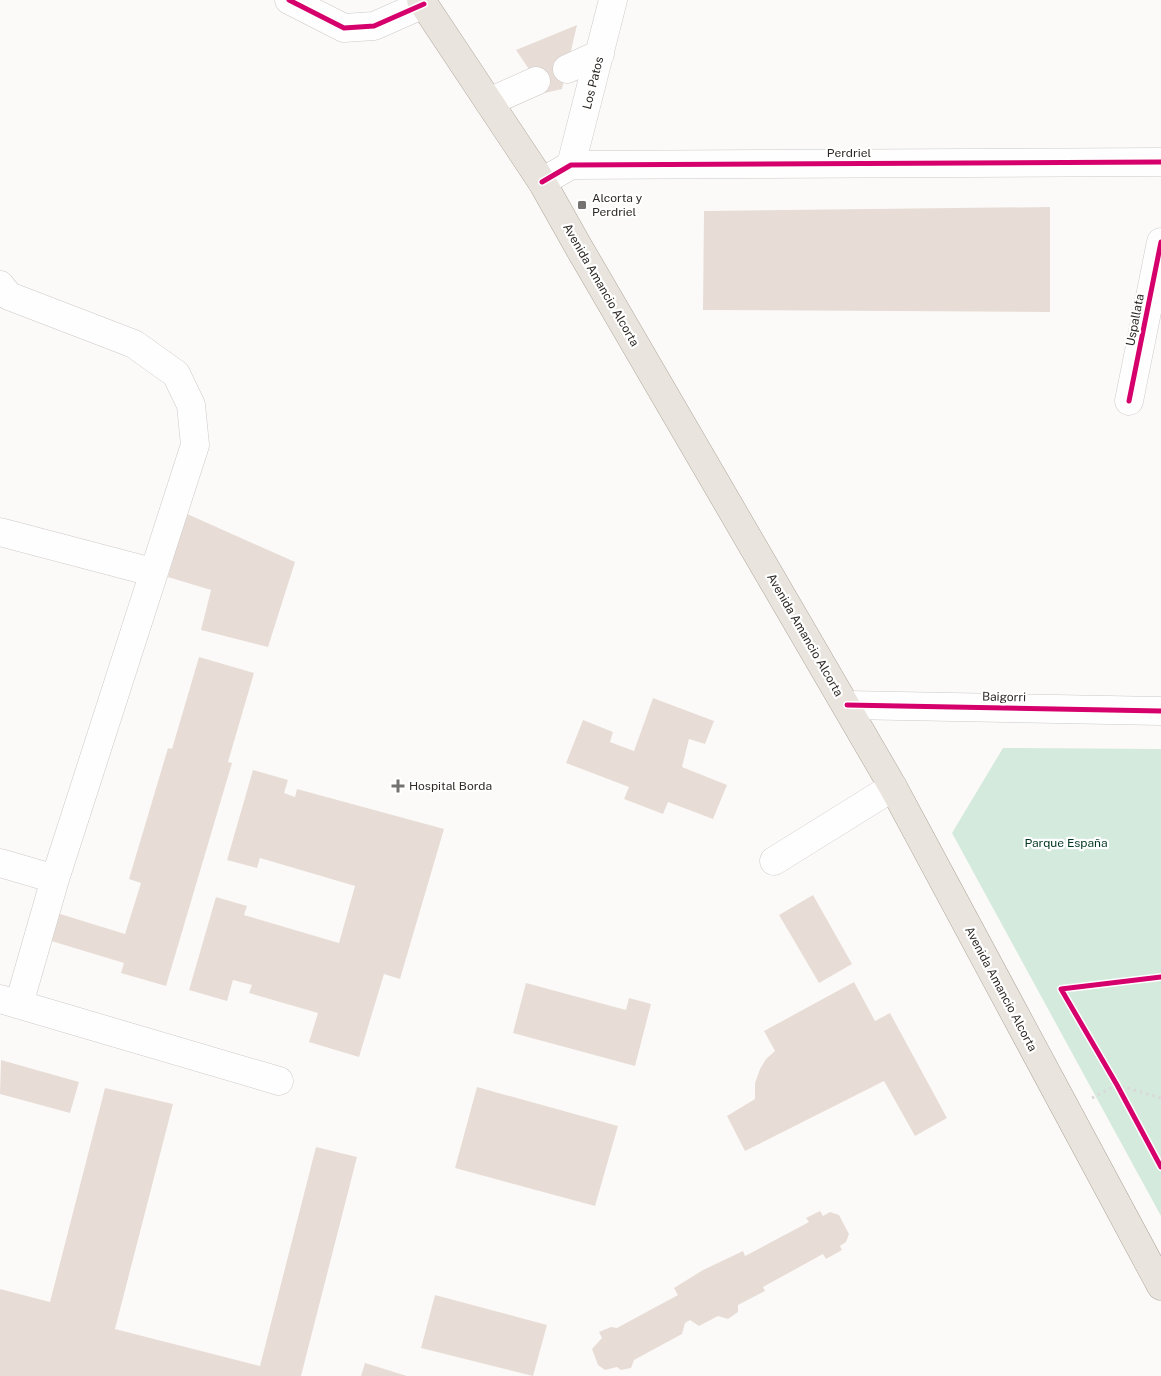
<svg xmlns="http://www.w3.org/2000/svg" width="1161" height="1376" font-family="'Public Sans',sans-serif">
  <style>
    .green { fill: #d4eadd }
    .building { fill: #e8ddd6 }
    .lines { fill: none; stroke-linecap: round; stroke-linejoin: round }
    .minor-casing { stroke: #cdcac8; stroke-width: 29 }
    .major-casing { stroke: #afa69b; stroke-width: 29 }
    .path { stroke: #dad9d9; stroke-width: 3; stroke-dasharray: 2.5 4; stroke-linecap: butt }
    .minor { stroke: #fffefe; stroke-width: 28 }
    .major { stroke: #e9e5de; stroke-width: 28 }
    .cycleway-casing { stroke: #fff; stroke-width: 8 }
    .cycleway { stroke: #d6006c; stroke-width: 5 }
    .poi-dot { fill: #75726f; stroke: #fff; stroke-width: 2 }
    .labels { text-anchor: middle; stroke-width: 4.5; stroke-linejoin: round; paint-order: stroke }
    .street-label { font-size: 12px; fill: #2d2825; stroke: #fff }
    .poi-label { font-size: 12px; fill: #2d2825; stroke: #fff; text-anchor: start }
    .park-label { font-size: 12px; fill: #033723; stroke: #fff }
  </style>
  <rect width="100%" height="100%" fill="#fcfaf8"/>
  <path class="green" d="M 1003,748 L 1161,749 L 1161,1216 L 952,833 Z"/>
  <path class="building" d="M 577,25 L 562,89 L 545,93 L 516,50 Z
    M 1050,207 L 1050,312 L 703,310 L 704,211 Z
    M 185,513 L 295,562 L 268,647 L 201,630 L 211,590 L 168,577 Z
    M 199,657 L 254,673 L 228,762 L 232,763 L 166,986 L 121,973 L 124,963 L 48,940 L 57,913 L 125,934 L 141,883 L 129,879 L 168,748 L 172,749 Z
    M 653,698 L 714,721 L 705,744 L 689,739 L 682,767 L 727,785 L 713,819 L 668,802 L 663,814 L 624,799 L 629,787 L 566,763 L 583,720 L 613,732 L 610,742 L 634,751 Z
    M 253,770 L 288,780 L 284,793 L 295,797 L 297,789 L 444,829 L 400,979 L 384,974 L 359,1057 L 309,1042 L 318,1013 L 249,993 L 252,985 L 233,980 L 227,1001 L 189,990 L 216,897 L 247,906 L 244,915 L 339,943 L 355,886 L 260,858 L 257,868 L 227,860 Z
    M 813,895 L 852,964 L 819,983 L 779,915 Z
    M 854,982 L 875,1021 L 890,1013 L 947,1118 L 915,1136 L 884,1081 L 745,1151 L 727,1116 L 755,1099 L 755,1083 L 760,1069 L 766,1059 L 775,1051 L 764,1031 Z
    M 526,983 L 626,1010 L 629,998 L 651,1004 L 635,1066 L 513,1033 Z
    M 1,1060 L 79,1082 L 70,1113 L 0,1094 Z
    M 477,1087 L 618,1126 L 595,1206 L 455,1168 Z
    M 105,1088 L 173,1104 L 115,1329 L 260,1366 L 316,1147 L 357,1157 L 301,1376 L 0,1376 L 0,1289 L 50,1302 Z
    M 820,1211 L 823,1216 L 830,1212 L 839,1215 L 849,1234 L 846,1242 L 840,1246 L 842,1250 L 826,1259 L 823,1254 L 763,1287 L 765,1291 L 738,1305 L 738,1312 L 728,1319 L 718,1316 L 699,1326 L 690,1320 L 685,1323 L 682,1334 L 634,1360 L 631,1368 L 621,1370 L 617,1367 L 605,1370 L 598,1365 L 592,1349 L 602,1338 L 599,1332 L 611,1327 L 617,1328 L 678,1295 L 674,1288 L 703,1270 L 743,1251 L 745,1256 L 809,1222 L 806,1218 Z
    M 435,1295 L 547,1325 L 533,1376 L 421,1348 Z
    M 365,1363 L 407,1376 L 361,1376 Z"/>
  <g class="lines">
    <defs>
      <path id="minor" d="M 289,0 L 344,28 L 374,26 L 424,4
        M 567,69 L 600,54
        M 489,102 L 536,81
        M 571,165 L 613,0
        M 542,182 L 571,165 L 1161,162
        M 0,285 L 9,296 L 134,344 L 176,374 L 191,405 L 195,445 L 55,879 L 19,1004
        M 1129,401 L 1161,242
        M 0,532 L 152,572
        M 847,705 L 1161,711
        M 774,861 L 893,787
        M 0,863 L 55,879
        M 0,999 L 279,1081"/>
      <path id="major" d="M 421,0 L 542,182 L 578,246 L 893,787 L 1161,1286"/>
    </defs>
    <use href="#minor" class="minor-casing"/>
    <use href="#major" class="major-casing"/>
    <path class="path" d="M 1092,1098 L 1117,1085 L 1161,1098"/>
    <use href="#minor" class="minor"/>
    <use href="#major" class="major"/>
    <defs>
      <path id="cycleway" d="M 289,0 L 344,28 L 374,26 L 424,4
        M 542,182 L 571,165 L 1161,162
        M 1129,401 L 1161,242
        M 847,705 L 1161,711
        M 1161,977 L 1061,989 L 1117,1085 L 1161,1167"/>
    </defs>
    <use href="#cycleway" class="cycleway-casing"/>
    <use href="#cycleway" class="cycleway"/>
  </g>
  <g class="poi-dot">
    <rect x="577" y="200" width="10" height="10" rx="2.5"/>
    <path d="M395.5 778.5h5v5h5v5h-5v5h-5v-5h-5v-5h5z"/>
  </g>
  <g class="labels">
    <g class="street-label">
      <text transform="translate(593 83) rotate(-76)" y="4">Los Patos</text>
      <text x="849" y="157">Perdriel</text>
      <text transform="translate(601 285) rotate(60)" y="4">Avenida Amancio Alcorta</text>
      <text transform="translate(1135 320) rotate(-79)" y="4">Uspallata</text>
      <text transform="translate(805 635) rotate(60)" y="4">Avenida Amancio Alcorta</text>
      <text transform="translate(1004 697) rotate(1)" y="4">Baigorri</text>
      <text transform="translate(1001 989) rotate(62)" y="4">Avenida Amancio Alcorta</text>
    </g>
    <g class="poi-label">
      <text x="592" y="202">Alcorta y<tspan x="592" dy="14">Perdriel</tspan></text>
      <text x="409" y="790">Hospital Borda</text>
    </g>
    <g class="park-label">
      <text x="1066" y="847">Parque España</text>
    </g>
  </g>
</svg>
